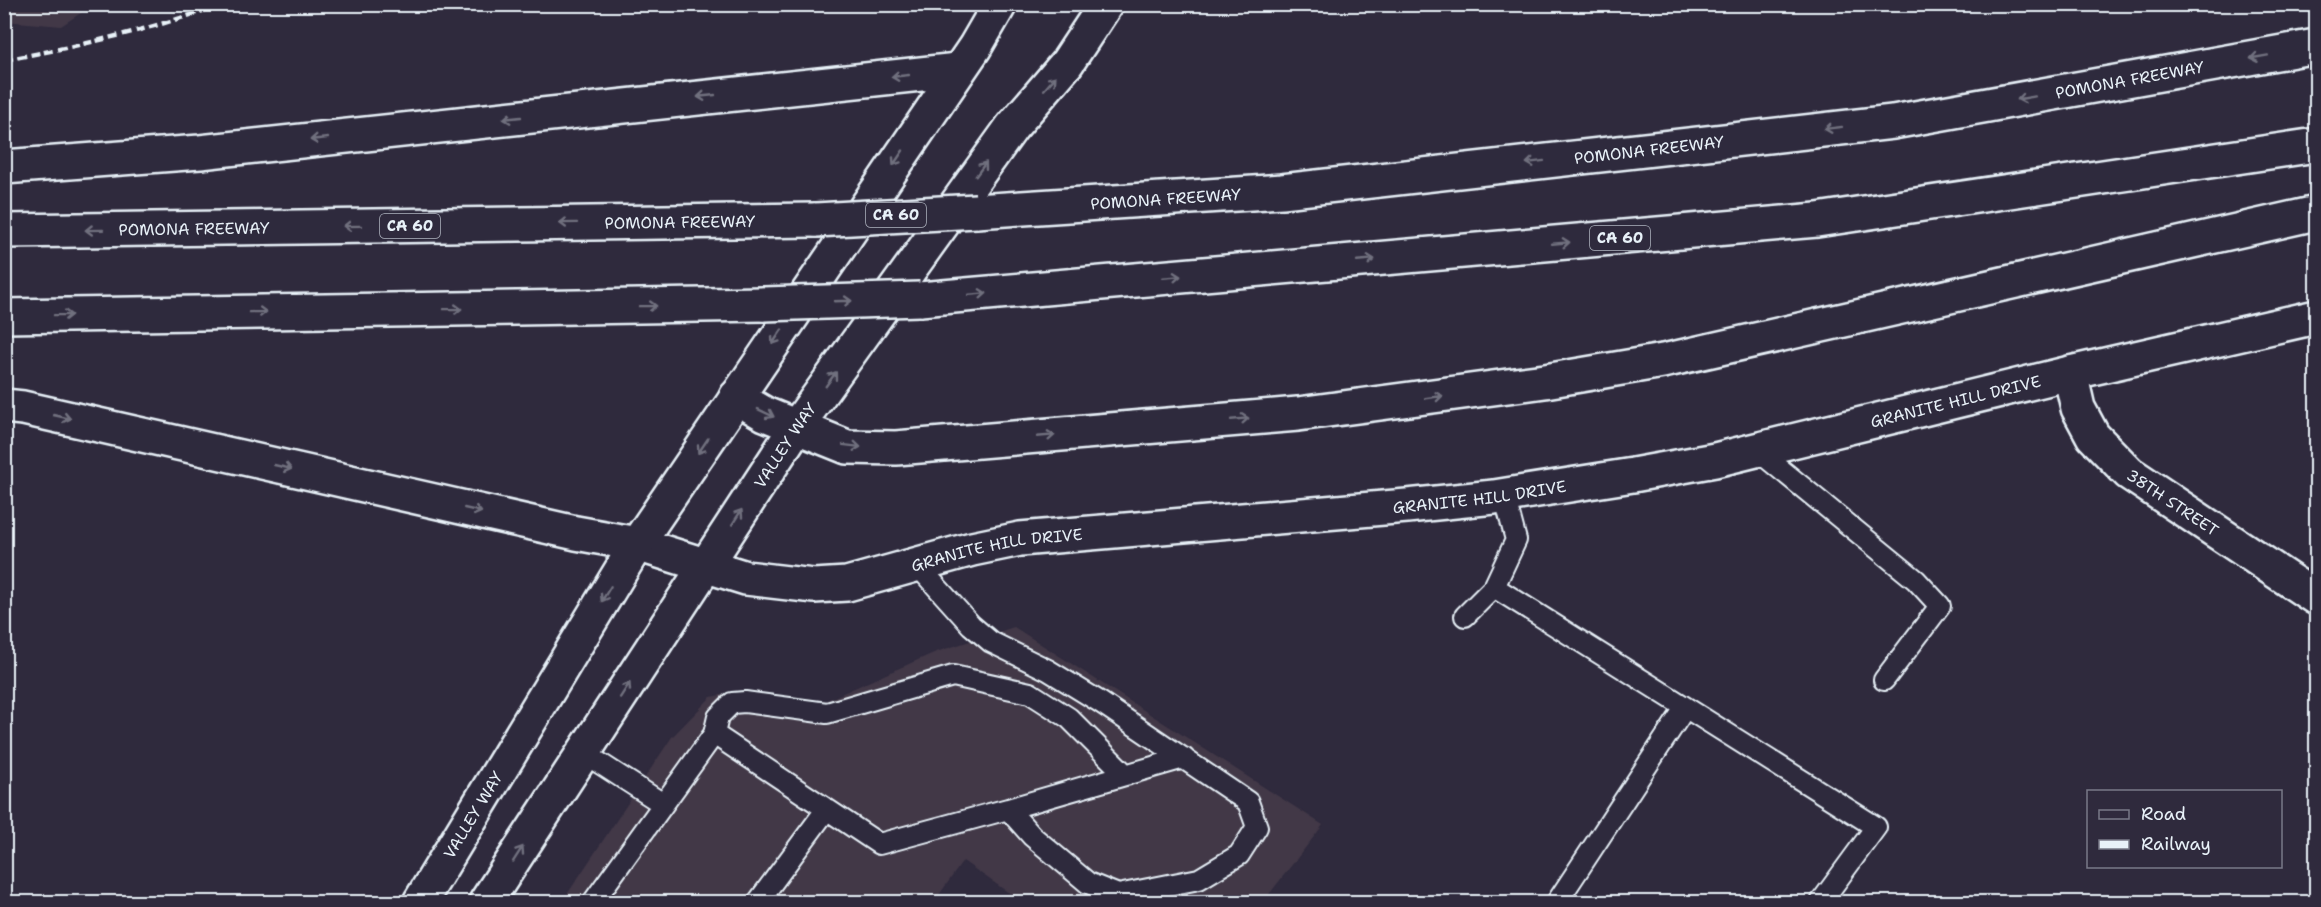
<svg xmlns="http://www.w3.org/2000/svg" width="2321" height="907" font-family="'Shantell Sans',sans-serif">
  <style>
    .built { fill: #423847 }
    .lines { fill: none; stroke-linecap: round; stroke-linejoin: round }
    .service-casing { stroke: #e8f1f8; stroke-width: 24 }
    .minor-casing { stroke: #e8f1f8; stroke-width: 38 }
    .tertiary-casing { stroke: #e8f1f8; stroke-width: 38 }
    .primary-casing { stroke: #e8f1f8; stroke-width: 38 }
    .motorway-casing { stroke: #e8f1f8; stroke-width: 38 }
    .service { stroke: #2f2a3d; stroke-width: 20 }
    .minor { stroke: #2f2a3d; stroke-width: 33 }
    .tertiary { stroke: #2f2a3d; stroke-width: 33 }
    .primary { stroke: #2f2a3d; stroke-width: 33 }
    .motorway { stroke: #2f2a3d; stroke-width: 33 }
    .rail { stroke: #e8f1f8; stroke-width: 4.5; stroke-dasharray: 9 4.5; stroke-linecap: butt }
    .motorway-bridge-casing { stroke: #e8f1f8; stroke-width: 38; stroke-linecap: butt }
    .motorway-bridge { stroke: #2f2a3d; stroke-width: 33 }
    .oneway { stroke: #70707e }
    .labels { text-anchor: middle; stroke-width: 4.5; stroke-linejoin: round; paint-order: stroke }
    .shield { fill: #2f2a3d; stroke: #b0b5c0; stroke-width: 1.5 }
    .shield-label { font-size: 15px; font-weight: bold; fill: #e8f1f8 }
    .street-label { font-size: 16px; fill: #e8f1f8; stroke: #2f2a3d }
  </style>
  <rect width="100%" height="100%" fill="#2f2a3d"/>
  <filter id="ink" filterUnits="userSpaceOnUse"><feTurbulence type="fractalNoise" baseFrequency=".0167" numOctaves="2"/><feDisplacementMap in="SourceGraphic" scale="12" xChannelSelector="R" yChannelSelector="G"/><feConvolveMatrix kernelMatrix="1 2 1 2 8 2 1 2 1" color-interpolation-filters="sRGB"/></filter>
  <g filter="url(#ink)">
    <path class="built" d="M 4,5 L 5,4 L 93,5 L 61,26 L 5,21 Z
      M 1014,627 L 1323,825 L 1263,902 L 1022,902 L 963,861 L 934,902 L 562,902 L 672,737 L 711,697 L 736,692 L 825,701 L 936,652 Z"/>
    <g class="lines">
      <defs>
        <path id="service" d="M 1757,450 L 1916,580 L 1940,606 L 1884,680
          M 1494,587 L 1876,827 L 1821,902
          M 1465,616 L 1494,587 L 1516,540 L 1504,495
          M 714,734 L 718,717 L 732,703 L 745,702 L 827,713 L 953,676 L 1030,693 L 1069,718 L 1126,775
          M 584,753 L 663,804
          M 1008,809 L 1184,758
          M 593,902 L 714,734 L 879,844 L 1008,809 L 1032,836 L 1088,883 L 1118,895 L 1199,879 L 1239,855 L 1257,827 L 1248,802 L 1100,702 L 1048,670 L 991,642 L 971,625 L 918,566
          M 758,902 L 826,810
          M 1557,902 L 1685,708"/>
        <g id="minor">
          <path id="s1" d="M 2070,373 L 2078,408 L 2093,436 L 2129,473 L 2316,598"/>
        </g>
        <g id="tertiary">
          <path id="s2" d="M 637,544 L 746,578 L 814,586 L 847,584 L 972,549 L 1020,539 L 1407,506 L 1494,497 L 1633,475 L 1715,460 L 2070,373 L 2316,317"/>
        </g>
        <g id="primary">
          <path id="s3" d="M 420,902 L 637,544 L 975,47 L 1000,4"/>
          <path id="s4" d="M 486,902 L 797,426 L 1012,127 L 1067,63 L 1106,4"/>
        </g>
        <g id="motorway">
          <path d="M 4,167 L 200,152 L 958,70"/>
          <path id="s5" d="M 976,211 L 1282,191 L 1893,122 L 2316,46"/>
          <path id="s6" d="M 4,231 L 816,220"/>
          <path d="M 920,299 L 1817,220 L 2316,145"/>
          <path d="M 4,316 L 764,304"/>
          <path d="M 736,397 L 765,414 L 847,447 L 896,448 L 1298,414 L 1545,381 L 1663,361 L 2316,213"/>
          <path d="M 4,406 L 23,408 L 576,533 L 637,544"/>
        </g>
      </defs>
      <use href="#service" class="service-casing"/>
      <use href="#minor" class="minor-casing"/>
      <use href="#tertiary" class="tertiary-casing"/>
      <use href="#primary" class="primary-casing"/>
      <use href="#motorway" class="motorway-casing"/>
      <use href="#service" class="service"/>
      <use href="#minor" class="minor"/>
      <use href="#tertiary" class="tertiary"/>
      <use href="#primary" class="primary"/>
      <use href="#motorway" class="motorway"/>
      <path class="rail" d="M 4,60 C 79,46 151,30 222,4"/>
      <defs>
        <path id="motorway-bridge" d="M 816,220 L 976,211
          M 764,304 L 920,299"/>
      </defs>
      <use href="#motorway-bridge" class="motorway-bridge-casing"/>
      <use href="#motorway-bridge" class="motorway-bridge"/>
    </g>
    <defs><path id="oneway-shaft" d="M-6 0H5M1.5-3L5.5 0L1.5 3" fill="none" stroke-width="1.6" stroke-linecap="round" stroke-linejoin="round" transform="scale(1.5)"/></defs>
    <g class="oneway">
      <use href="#oneway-shaft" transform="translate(2259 57) rotate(170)"/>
      <use href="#oneway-shaft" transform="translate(900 76) rotate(174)"/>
      <use href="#oneway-shaft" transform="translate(1050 83) rotate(-49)"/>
      <use href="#oneway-shaft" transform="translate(706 96) rotate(174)"/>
      <use href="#oneway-shaft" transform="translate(2026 98) rotate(170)"/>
      <use href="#oneway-shaft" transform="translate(512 118) rotate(174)"/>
      <use href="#oneway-shaft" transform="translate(1833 128) rotate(173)"/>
      <use href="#oneway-shaft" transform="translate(319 139) rotate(174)"/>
      <use href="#oneway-shaft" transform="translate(898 158) rotate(124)"/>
      <use href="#oneway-shaft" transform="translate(1535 162) rotate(173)"/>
      <use href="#oneway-shaft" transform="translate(981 169) rotate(-54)"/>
      <use href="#oneway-shaft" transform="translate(568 223) rotate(179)"/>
      <use href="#oneway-shaft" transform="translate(352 226) rotate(179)"/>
      <use href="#oneway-shaft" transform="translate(94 230) rotate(179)"/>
      <use href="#oneway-shaft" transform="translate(1561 243) rotate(-5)"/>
      <use href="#oneway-shaft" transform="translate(1366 260) rotate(-5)"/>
      <use href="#oneway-shaft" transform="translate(1172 277) rotate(-5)"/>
      <use href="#oneway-shaft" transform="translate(978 294) rotate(-5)"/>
      <use href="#oneway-shaft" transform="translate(843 301) rotate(-2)"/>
      <use href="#oneway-shaft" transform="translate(648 306) rotate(-1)"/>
      <use href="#oneway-shaft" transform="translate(453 309) rotate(-1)"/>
      <use href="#oneway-shaft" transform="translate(258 312) rotate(-1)"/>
      <use href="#oneway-shaft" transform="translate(63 315) rotate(-1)"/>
      <use href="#oneway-shaft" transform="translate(777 337) rotate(124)"/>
      <use href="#oneway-shaft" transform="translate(831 379) rotate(-54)"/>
      <use href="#oneway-shaft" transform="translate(1434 397) rotate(-8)"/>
      <use href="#oneway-shaft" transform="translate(766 413) rotate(26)"/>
      <use href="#oneway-shaft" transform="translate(62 417) rotate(13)"/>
      <use href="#oneway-shaft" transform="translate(1240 419) rotate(-5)"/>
      <use href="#oneway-shaft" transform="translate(1046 436) rotate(-5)"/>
      <use href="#oneway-shaft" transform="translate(703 446) rotate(124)"/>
      <use href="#oneway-shaft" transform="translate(852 446) rotate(7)"/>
      <use href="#oneway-shaft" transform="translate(283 467) rotate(13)"/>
      <use href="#oneway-shaft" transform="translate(473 510) rotate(13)"/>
      <use href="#oneway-shaft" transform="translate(737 517) rotate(-57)"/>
      <use href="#oneway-shaft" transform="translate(606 594) rotate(121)"/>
      <use href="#oneway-shaft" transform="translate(625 690) rotate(-57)"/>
      <use href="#oneway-shaft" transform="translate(518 854) rotate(-57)"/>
    </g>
  </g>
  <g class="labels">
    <g class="shield">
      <rect x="866" y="203" width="60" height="24" rx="4.5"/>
      <rect x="380" y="214" width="60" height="24" rx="4.5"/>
      <rect x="1590" y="226" width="60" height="24" rx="4.5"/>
    </g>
    <g class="shield-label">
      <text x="896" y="220">CA 60</text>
      <text x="410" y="231">CA 60</text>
      <text x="1620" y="243">CA 60</text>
    </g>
    <g class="street-label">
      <text dy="6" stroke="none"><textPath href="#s5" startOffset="1162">POMONA FREEWAY</textPath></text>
      <text dy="6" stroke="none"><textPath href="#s5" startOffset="676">POMONA FREEWAY</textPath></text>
      <text dy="6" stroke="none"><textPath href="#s5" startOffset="190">POMONA FREEWAY</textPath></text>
      <text dy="6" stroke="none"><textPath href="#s6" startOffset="676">POMONA FREEWAY</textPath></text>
      <text dy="6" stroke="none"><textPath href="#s6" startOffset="190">POMONA FREEWAY</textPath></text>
      <text dy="6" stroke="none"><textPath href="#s2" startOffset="1342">GRANITE HILL DRIVE</textPath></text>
      <text dy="6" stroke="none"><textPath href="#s4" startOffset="546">VALLEY WAY</textPath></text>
      <text dy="6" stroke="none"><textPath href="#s2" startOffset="856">GRANITE HILL DRIVE</textPath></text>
      <text dy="6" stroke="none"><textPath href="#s1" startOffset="172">38TH STREET</textPath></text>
      <text dy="6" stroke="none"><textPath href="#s2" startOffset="370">GRANITE HILL DRIVE</textPath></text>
      <text dy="6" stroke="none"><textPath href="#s3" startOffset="102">VALLEY WAY</textPath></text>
    </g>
  </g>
  <rect width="2321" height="907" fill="none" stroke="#2f2a3d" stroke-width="24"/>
  <rect x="12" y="12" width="2297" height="883" fill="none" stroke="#e8f1f8" stroke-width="2" filter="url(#ink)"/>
  <rect x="2087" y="790" width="195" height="78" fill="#2f2a3d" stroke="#797a88" stroke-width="1.5"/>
  <rect x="2099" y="810" width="30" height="9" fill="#2f2a3d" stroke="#797a88" stroke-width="1.5"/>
  <text x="2141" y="820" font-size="18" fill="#e8f1f8">Road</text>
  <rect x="2099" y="840" width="30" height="9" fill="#e8f1f8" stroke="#797a88" stroke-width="1.5"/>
  <text x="2141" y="850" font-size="18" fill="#e8f1f8">Railway</text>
</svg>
